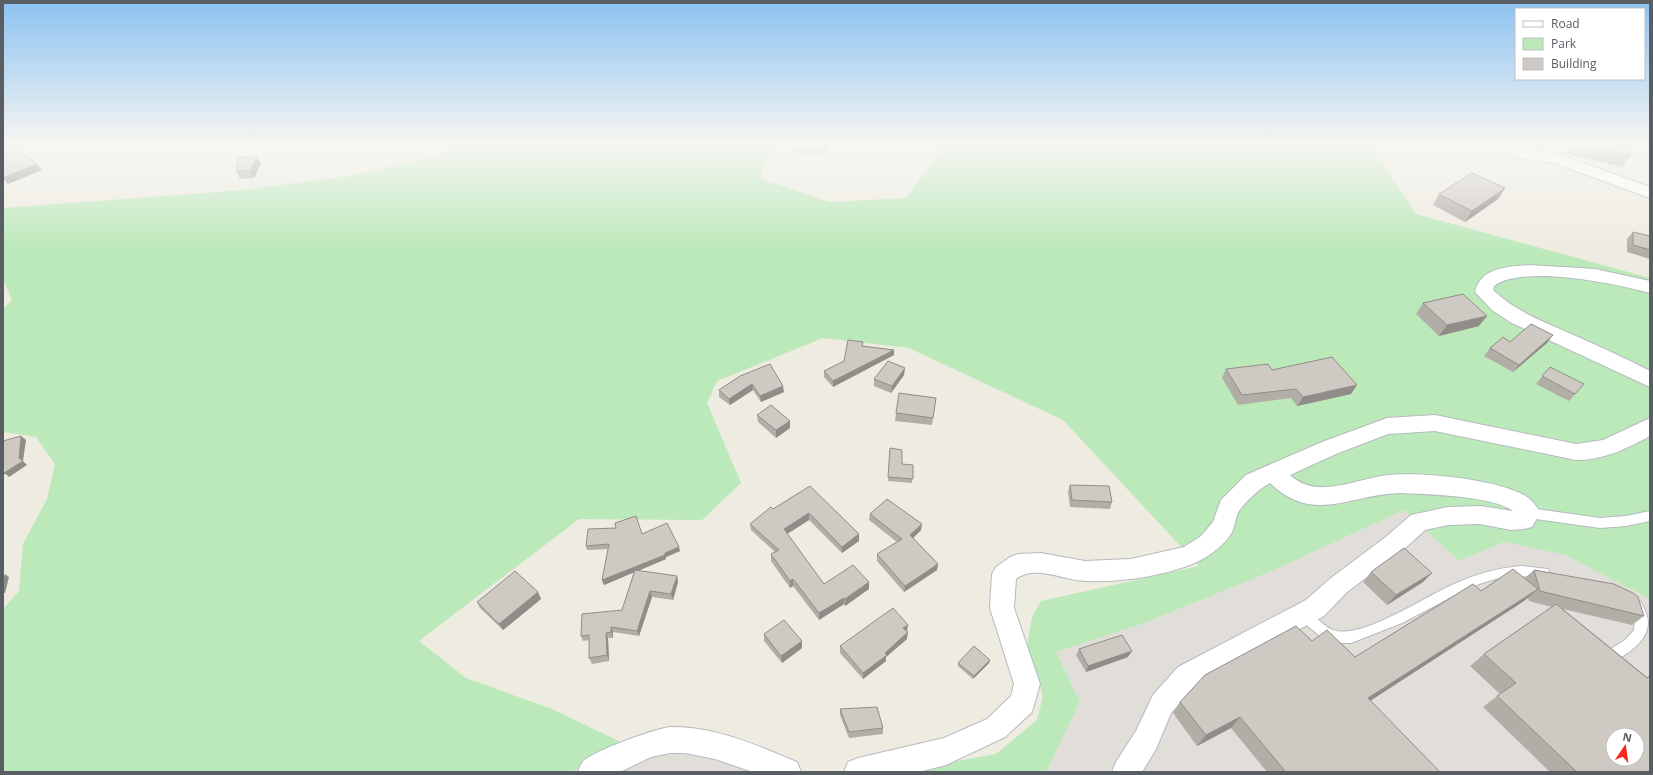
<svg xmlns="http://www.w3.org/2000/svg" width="1653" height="775" font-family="'Open Sans',sans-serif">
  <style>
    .industrial { fill: #e1ded9; fill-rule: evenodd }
    .green { fill: #bbe9ba }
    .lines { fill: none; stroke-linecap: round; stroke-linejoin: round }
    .lane-casing { stroke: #b6babf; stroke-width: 2 }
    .street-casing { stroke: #b6babf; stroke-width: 2 }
    .lane { fill: #fff; fill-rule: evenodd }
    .street { fill: #fff; fill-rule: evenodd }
    .wall { fill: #b1ada7 }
    .shaded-wall { fill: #908d88 }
    .building { fill: #cec9c2; stroke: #908d88; fill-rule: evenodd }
  </style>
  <rect width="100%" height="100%" fill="#eeebe1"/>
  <path class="industrial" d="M 1404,510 L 1459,561 L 1504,542 L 1565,555 L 1650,599 L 1650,772 L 1046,772 L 1080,702 L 1056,652 L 1142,624 L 1272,571 ZM 1613,735 L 1637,735 L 1637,759 L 1613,759 Z
    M 627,745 L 643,758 L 688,752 L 755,772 L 571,772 Z"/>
  <path class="green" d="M 455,145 L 773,145 L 760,178 L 829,202 L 906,198 L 944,145 L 1371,145 L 1416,214 L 1650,278 L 1650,599 L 1565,555 L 1504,542 L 1459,561 L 1404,510 L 1272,571 L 1142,624 L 1056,652 L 1080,702 L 1046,772 L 897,772 L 996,754 L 1037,720 L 1043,696 L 1027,646 L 1032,617 L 1041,601 L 1199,566 L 1063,420 L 909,348 L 823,338 L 717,381 L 707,403 L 741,483 L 702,520 L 579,519 L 419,641 L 466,678 L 552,709 L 627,745 L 571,772 L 3,772 L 3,609 L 19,591 L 23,544 L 47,499 L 55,464 L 36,437 L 4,432 L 3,309 L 12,300 L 3,279 L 3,208 L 243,190 L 348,176 L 433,157 Z"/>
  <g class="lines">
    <defs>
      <path id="lane" d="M 1529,508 L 1600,518 L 1626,516 L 1650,511 L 1650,521 L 1626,526 L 1600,528 L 1529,518 L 1525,516 L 1523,513 L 1525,510 Z
        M 1521,566 L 1548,569 L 1550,573 L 1548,577 L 1544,578 L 1521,576 L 1499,578 L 1479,584 L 1461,592 L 1402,623 L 1351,643 L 1337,643 L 1320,636 L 1305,624 L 1298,615 L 1300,611 L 1304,609 C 1316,614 1323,628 1336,631 C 1366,637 1426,596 1454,584 C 1476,574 1497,568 1521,566 Z
        M 1637,601 L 1641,602 C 1644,609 1648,615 1648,623 C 1648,643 1621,659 1605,665 L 1601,663 L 1599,659 L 1601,655 L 1625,640 L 1634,630 L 1635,616 L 1631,606 L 1633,602 Z"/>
      <path id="street" d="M 27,145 L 52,145 L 49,148 L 3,161 L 3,151 Z
        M 1471,145 L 1504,145 L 1561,155 L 1650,187 L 1650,198 L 1557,164 L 1479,150 L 1474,148 Z
        M 1529,265 L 1595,269 L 1650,281 L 1650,293 C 1617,284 1522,264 1494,286 L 1493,290 C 1515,311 1542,321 1569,333 C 1596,345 1623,357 1650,371 L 1650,387 L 1510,322 L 1492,310 L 1475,292 C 1481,267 1507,267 1529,265 Z
        M 1435,415 L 1576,444 L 1603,440 L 1650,418 L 1650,436 C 1626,449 1604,460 1576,460 L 1435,431 L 1388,434 L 1336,454 L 1290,475 C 1318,501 1356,478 1389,475 C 1423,472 1494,479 1524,495 C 1531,499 1537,506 1540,513 L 1532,527 L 1524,529 L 1511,530 L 1480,524 L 1448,525 L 1425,530 L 1403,550 L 1347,592 L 1324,616 L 1196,685 L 1171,713 L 1156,749 L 1142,772 L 1112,772 L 1116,762 L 1136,731 L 1153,695 L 1178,667 L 1306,600 L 1331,578 L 1387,536 L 1411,515 L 1448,507 L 1480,506 L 1513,511 C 1494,496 1425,494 1400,493 C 1351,494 1313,525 1270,483 C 1260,488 1245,502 1239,511 C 1235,518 1235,527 1231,534 C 1215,557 1191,566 1164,573 C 1139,579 1112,582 1086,581 C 1064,581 1036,564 1016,579 L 1014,608 L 1040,684 L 1032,712 L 1005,737 L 946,765 L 919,772 L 844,772 L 848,762 L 858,758 L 944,738 L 987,719 L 1011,696 L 1014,684 L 990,608 L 992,574 L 996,567 L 1010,557 L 1018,554 L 1041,553 L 1085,561 L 1131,559 L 1184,547 L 1201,536 L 1213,522 L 1221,500 L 1246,475 L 1322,442 L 1387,418 Z
        M 670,727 C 715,726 756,745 797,762 L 801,772 L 753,772 L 715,759 L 685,753 L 670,753 L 651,757 L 620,772 L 578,772 C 579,769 580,766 582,763 C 589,752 655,729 670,727 Z"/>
    </defs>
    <use href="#lane" class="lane-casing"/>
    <use href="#street" class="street-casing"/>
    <use href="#lane" class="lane"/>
    <use href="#street" class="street"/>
  </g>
  <path class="wall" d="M 793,145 L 828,145 L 826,155 L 792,153 Z
    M 1568,145 L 1628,145 L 1630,156 L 1622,167 L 1568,154 Z
    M 257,156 L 261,163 L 254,178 L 240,179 L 236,171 Z
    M 1505,188 L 1498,199 L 1465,222 L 1433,205 L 1439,194 Z
    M 1633,232 L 1650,236 L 1650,259 L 1627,252 L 1627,239 Z
    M 1423,303 L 1479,326 L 1439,336 L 1416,314 Z
    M 1510,342 L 1547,343 L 1513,372 L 1484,356 L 1490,348 Z
    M 863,346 L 894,350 L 894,355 L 833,387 L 824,377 L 824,371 L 844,361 Z
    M 1550,367 L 1575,394 L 1569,401 L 1536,384 Z
    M 1226,369 L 1272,370 L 1351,394 L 1297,406 L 1291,398 L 1238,405 L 1222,378 Z
    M 904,375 L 891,393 L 874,386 L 874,379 Z
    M 740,376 L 784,392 L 761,402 L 753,390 L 730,405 L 719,397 L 719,390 Z
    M 936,398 L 932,425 L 895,421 L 896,413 Z
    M 757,415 L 790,428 L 776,438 L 758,422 Z
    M 890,448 L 902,464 L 913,465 L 912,483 L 888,481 Z
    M 1070,485 L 1112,502 L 1110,509 L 1070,507 L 1068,492 Z
    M 810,486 L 859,534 L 859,541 L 842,553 L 809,520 L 787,534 L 824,584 L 869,589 L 845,606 L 844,604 L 819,620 L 793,586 L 790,588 L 771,561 L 771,554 L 775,552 L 751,530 L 750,524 Z
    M 870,514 L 921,530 L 913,538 L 938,564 L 937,570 L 904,592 L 877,561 L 877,554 L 897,542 L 869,520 Z
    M 642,534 L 680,551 L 666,557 L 666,559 L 638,571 L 677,576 L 678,582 L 673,600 L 652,597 L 639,636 L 613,632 L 613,638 L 608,638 L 609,661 L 592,664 L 589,658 L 589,640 L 583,641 L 581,636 L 622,610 L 634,572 L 604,585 L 602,580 L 609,549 L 587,550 L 586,546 Z
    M 1534,570 L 1644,616 L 1632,625 L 1563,609 L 1647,677 L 1650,675 L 1650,772 L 1550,772 L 1483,707 L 1500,694 L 1470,666 L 1484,654 L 1552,607 L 1529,601 L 1528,598 L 1524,601 L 1370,701 L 1440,772 L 1267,772 L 1231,728 L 1197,746 L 1173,713 L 1180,702 L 1312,641 L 1355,657 L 1481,591 L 1525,578 Z
    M 1371,572 L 1423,582 L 1387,605 L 1363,582 Z
    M 541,599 L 503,630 L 480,608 L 477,602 Z
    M 907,631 L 907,639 L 886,657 L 886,661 L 863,679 L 840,653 L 840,646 Z
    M 764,634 L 802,641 L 802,648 L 782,663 L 764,641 Z
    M 1079,649 L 1128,657 L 1086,672 L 1076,655 Z
    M 990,660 L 989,663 L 973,679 L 958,666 L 958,663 Z
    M 840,709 L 883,728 L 883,734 L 849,738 L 840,715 Z"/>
  <path class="shaded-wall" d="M 3,145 L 11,145 L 10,146 L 11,147 L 3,150 Z
    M 827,145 L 828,145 L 826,155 L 826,148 Z
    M 257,156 L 261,163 L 254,178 L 250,171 Z
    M 37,164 L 42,170 L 8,184 L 3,178 Z
    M 1505,188 L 1498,199 L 1465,222 L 1472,211 Z
    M 1487,316 L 1479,326 L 1439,336 L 1447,325 Z
    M 1553,335 L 1547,343 L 1513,372 L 1519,365 Z
    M 894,350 L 894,355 L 833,387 L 833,381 Z
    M 905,368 L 904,375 L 891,393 L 892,386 Z
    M 752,384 L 753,390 L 730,405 L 729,399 Z
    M 1357,385 L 1351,394 L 1297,406 L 1303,397 Z
    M 783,386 L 784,392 L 761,402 L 760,396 Z
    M 790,421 L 790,428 L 776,438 L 776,430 Z
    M 21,436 L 26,440 L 23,461 L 27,465 L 9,477 L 6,474 L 3,475 L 3,472 L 19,458 Z
    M 809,513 L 809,520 L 784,536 L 784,529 Z
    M 922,524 L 921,530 L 910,541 L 910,535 Z
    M 859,534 L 859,541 L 842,553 L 842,547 Z
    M 679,547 L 680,551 L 666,557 L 666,559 L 604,585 L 602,580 Z
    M 938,564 L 937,570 L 904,592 L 905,586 Z
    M 1432,573 L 1423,582 L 1387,605 L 1396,595 Z
    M 5,574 L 9,577 L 5,593 L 3,593 L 3,580 Z
    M 677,576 L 678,582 L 673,600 L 671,594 Z
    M 793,579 L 793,586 L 790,588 L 790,581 Z
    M 869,582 L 869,589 L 845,606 L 845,599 Z
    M 1538,589 L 1524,601 L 1356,710 L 1368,698 Z
    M 650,591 L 652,597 L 639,636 L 637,631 Z
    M 538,592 L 541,599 L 503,630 L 499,624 Z
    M 844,598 L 844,604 L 819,620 L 819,613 Z
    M 908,625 L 907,631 L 902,634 L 903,628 Z
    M 611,627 L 613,632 L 613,638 L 611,632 Z
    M 908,632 L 907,639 L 886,657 L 886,661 L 863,679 L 863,673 Z
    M 606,633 L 608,638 L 609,661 L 607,655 Z
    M 802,641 L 802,648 L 782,663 L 781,656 Z
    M 1132,651 L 1128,657 L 1086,672 L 1088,666 Z
    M 990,660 L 989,663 L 973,679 L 974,676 Z
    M 1240,717 L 1231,728 L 1197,746 L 1206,735 Z"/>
  <path class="building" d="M 793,145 L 827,145 L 826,148 L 792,146 Z
    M 1578,145 L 1628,145 L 1630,156 Z
    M 19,150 L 37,164 L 3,178 L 3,154 Z
    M 257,156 L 250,171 L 236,171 L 238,158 Z
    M 1472,173 L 1505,188 L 1472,211 L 1439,194 Z
    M 1633,232 L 1650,236 L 1650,250 L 1633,245 Z
    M 1463,294 L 1487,316 L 1447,325 L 1423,303 Z
    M 1531,324 L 1553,335 L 1519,365 L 1490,348 L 1503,337 L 1510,342 Z
    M 848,340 L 863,342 L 862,346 L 894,350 L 833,381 L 824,371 L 844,361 Z
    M 1332,357 L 1357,385 L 1303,397 L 1296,389 L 1242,395 L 1226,369 L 1268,364 L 1272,370 Z
    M 888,361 L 905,368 L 892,386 L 874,379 Z
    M 770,364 L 783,386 L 760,396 L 752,384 L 729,399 L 719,390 L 740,376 Z
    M 1550,367 L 1584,384 L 1575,394 L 1542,376 Z
    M 899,393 L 936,398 L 933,418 L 896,413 Z
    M 771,405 L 790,421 L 776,430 L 757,415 Z
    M 21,436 L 19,458 L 23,461 L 4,473 L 3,472 L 3,441 Z
    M 890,448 L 902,450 L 902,464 L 913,465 L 913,479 L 888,477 Z
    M 1070,485 L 1109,486 L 1112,502 L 1072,500 Z
    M 810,486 L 859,534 L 842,547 L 809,513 L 784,529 L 824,584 L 853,565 L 869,582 L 845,599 L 844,598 L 819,613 L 793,579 L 790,581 L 771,554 L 779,550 L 750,524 L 771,507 L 773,509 Z
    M 887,499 L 922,524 L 910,535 L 938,564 L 905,586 L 877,554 L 902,539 L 870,514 Z
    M 636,516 L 642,534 L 667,523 L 679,547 L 665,553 L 665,555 L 602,580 L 609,544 L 586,546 L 588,529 L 616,528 L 615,523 Z
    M 1404,548 L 1432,573 L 1396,595 L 1371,572 Z
    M 1513,569 L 1538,589 L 1368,698 L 1440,772 L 1283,772 L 1285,771 L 1240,717 L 1206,735 L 1180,702 L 1205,675 L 1296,626 L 1312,641 L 1327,630 L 1355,657 L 1473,584 L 1481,591 Z
    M 635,570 L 677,576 L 671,594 L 650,591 L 637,631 L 611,627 L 611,632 L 606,633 L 607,655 L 589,658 L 589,635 L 581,636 L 582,614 L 622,610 Z
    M 1534,570 L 1614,584 L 1633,593 L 1638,597 L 1644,616 L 1540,591 Z
    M 515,571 L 538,592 L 499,624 L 477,602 Z
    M 1556,604 L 1647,678 L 1650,676 L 1650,772 L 1577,772 L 1497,696 L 1516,683 L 1484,654 ZM 1613,735 L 1637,735 L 1637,759 L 1613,759 Z
    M 893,608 L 908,625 L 903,628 L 908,632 L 885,653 L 887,655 L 863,673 L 840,646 Z
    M 784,620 L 802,641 L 781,656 L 764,634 Z
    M 1122,635 L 1132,651 L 1088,666 L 1079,649 Z
    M 974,646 L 990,660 L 974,676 L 958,663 Z
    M 877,707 L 883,728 L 849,732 L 840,709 Z"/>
  <linearGradient id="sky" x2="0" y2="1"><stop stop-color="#8bc2f1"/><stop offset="0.57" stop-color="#f7f6f2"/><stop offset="1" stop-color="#f7f6f2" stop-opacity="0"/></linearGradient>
  <rect width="1653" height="253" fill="url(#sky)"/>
  <rect width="1653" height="775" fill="none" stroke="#595e64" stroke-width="8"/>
  <rect x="1515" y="8" width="130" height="72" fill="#ffffff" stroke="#bdbfc1"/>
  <rect x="1523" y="21" width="20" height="6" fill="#ffffff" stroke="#bdbfc1"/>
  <text x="1551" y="28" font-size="12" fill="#595e64">Road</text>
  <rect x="1523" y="38" width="20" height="12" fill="#bbe9ba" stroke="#bdbfc1"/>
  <text x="1551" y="48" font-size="12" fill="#595e64">Park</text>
  <rect x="1523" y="58" width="20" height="12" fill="#cec9c2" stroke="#bdbfc1"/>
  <text x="1551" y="68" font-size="12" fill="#595e64">Building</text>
  <g transform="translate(1625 747) rotate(13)"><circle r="19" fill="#ffffff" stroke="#bdbfc1"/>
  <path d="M0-3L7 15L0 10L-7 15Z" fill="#fb251a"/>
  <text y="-6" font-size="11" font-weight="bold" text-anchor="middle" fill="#595e64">N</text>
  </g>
</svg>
